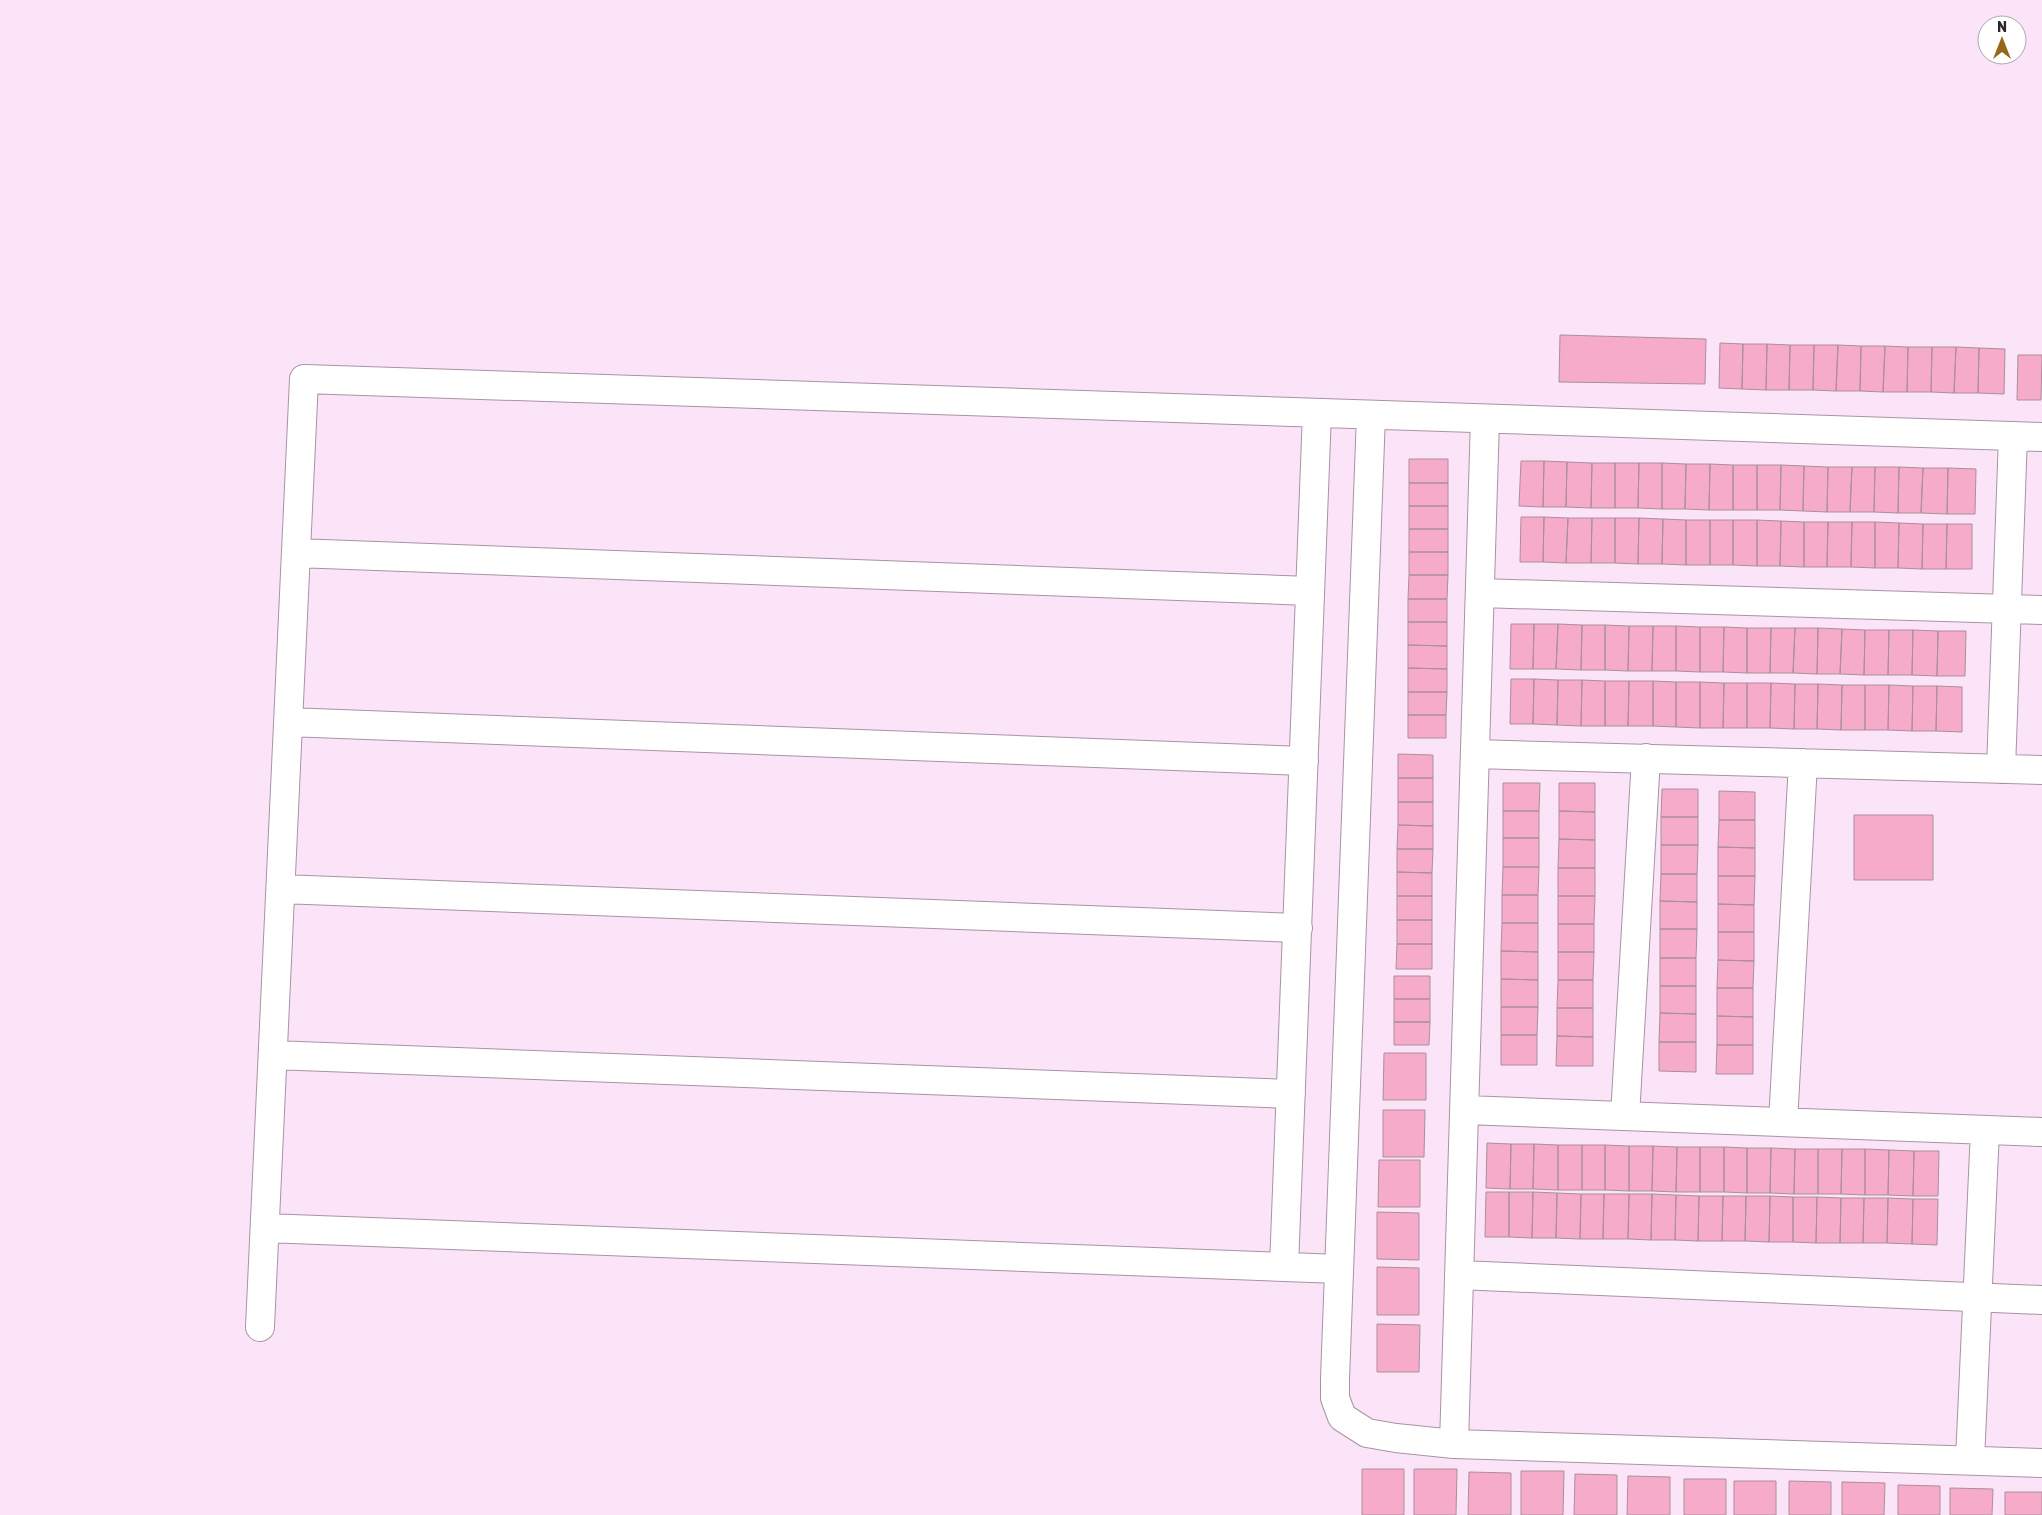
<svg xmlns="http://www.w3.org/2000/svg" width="2042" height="1515" font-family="Rubik,sans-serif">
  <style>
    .building { fill: #f6abcb; stroke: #aa8f9a }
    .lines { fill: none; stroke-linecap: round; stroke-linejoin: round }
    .minor-casing { stroke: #a893a4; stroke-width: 30 }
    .minor { stroke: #fff; stroke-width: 28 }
  </style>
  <rect width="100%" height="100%" fill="#fbe4f7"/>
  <path class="building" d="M 1560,335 L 1706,339 L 1705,384 L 1559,382 Z
    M 1720,343 L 1743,344 L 1742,389 L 1719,388 Z
    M 1743,344 L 1767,344 L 1766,390 L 1742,389 Z
    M 1767,344 L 1790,345 L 1789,390 L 1766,390 Z
    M 1790,345 L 1814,345 L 1813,390 L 1789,390 Z
    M 1814,345 L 1838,345 L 1836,391 L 1813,390 Z
    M 1838,345 L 1861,346 L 1860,391 L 1836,391 Z
    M 1861,346 L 1885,346 L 1883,392 L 1860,391 Z
    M 1885,346 L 1908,347 L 1907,392 L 1883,392 Z
    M 1908,347 L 1932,347 L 1931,392 L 1907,392 Z
    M 1932,347 L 1956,347 L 1954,393 L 1931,392 Z
    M 1956,347 L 1979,348 L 1978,393 L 1954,393 Z
    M 1979,348 L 2005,349 L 2004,394 L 1978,393 Z
    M 2018,355 L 2042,355 L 2041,400 L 2017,400 Z
    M 1409,459 L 1448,459 L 1448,483 L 1409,483 Z
    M 1521,461 L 1544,461 L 1543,507 L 1519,506 Z
    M 1544,461 L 1567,462 L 1566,507 L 1543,507 Z
    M 1567,462 L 1592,463 L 1591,508 L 1566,507 Z
    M 1592,463 L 1615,463 L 1615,508 L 1591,508 Z
    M 1615,463 L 1639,463 L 1638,508 L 1615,508 Z
    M 1639,463 L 1662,463 L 1662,509 L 1638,508 Z
    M 1662,463 L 1686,464 L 1685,509 L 1662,509 Z
    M 1686,464 L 1710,464 L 1709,510 L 1685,509 Z
    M 1710,464 L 1733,465 L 1733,510 L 1709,510 Z
    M 1733,465 L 1757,465 L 1757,510 L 1733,510 Z
    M 1757,465 L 1781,465 L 1780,510 L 1757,510 Z
    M 1781,465 L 1804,466 L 1803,511 L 1780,510 Z
    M 1804,466 L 1828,467 L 1827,512 L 1803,511 Z
    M 1828,467 L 1852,467 L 1850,512 L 1827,512 Z
    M 1852,467 L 1875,467 L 1874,512 L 1850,512 Z
    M 1875,467 L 1899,467 L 1898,513 L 1874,512 Z
    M 1899,467 L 1923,468 L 1921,513 L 1898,513 Z
    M 1923,468 L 1948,468 L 1947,514 L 1921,513 Z
    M 1948,468 L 1976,469 L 1975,514 L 1947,514 Z
    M 1409,483 L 1448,483 L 1448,506 L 1409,506 Z
    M 1409,506 L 1448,506 L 1448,529 L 1409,529 Z
    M 1521,517 L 1544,517 L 1543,562 L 1520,562 Z
    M 1544,517 L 1568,518 L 1566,563 L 1543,562 Z
    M 1568,518 L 1592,518 L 1591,563 L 1566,563 Z
    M 1592,518 L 1615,518 L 1615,563 L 1591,563 Z
    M 1615,518 L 1639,518 L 1638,564 L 1615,563 Z
    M 1639,518 L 1663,519 L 1662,564 L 1638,564 Z
    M 1663,519 L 1686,520 L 1686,565 L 1662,564 Z
    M 1686,520 L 1710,520 L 1710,565 L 1686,565 Z
    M 1710,520 L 1733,520 L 1733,565 L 1710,565 Z
    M 1733,520 L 1757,520 L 1757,566 L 1733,565 Z
    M 1757,520 L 1781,521 L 1780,566 L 1757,566 Z
    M 1781,521 L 1804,522 L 1804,567 L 1780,566 Z
    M 1804,522 L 1828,522 L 1827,567 L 1804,567 Z
    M 1828,522 L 1852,522 L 1851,567 L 1827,567 Z
    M 1852,522 L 1875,522 L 1875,568 L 1851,567 Z
    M 1875,522 L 1899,523 L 1898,568 L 1875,568 Z
    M 1899,523 L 1923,524 L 1922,569 L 1898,568 Z
    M 1923,524 L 1947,524 L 1946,569 L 1922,569 Z
    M 1947,524 L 1972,524 L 1972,569 L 1946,569 Z
    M 1409,529 L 1448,529 L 1448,552 L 1409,552 Z
    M 1409,552 L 1448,552 L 1448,575 L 1409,575 Z
    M 1409,575 L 1448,575 L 1447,599 L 1408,599 Z
    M 1408,599 L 1447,599 L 1447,622 L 1408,622 Z
    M 1408,622 L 1447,622 L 1447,646 L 1408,645 Z
    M 1511,624 L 1534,624 L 1533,669 L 1510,669 Z
    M 1534,624 L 1558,624 L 1556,669 L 1533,669 Z
    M 1558,624 L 1582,625 L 1581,670 L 1556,669 Z
    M 1582,625 L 1605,625 L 1605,670 L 1581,670 Z
    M 1605,625 L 1629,626 L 1628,671 L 1605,670 Z
    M 1629,626 L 1653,626 L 1652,671 L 1628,671 Z
    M 1653,626 L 1676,626 L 1676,671 L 1652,671 Z
    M 1676,626 L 1700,627 L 1700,672 L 1676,671 Z
    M 1700,627 L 1724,627 L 1723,672 L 1700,672 Z
    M 1724,627 L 1747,628 L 1747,673 L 1723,672 Z
    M 1747,628 L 1771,628 L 1770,673 L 1747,673 Z
    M 1771,628 L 1795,628 L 1793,673 L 1770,673 Z
    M 1795,628 L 1818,628 L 1817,674 L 1793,673 Z
    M 1818,628 L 1842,629 L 1840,674 L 1817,674 Z
    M 1842,629 L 1865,630 L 1864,675 L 1840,674 Z
    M 1865,630 L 1889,630 L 1888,675 L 1864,675 Z
    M 1889,630 L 1913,630 L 1912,675 L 1888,675 Z
    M 1913,630 L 1938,631 L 1937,676 L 1912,675 Z
    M 1938,631 L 1966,631 L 1965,676 L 1937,676 Z
    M 1408,645 L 1447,646 L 1447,669 L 1408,668 Z
    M 1408,668 L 1447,669 L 1447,692 L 1408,692 Z
    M 1511,679 L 1534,679 L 1533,724 L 1510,724 Z
    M 1534,679 L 1558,680 L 1557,725 L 1533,724 Z
    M 1558,680 L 1582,680 L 1581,726 L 1557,725 Z
    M 1582,680 L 1605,681 L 1605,726 L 1581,726 Z
    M 1605,681 L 1629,681 L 1628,726 L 1605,726 Z
    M 1629,681 L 1653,681 L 1653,726 L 1628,726 Z
    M 1653,681 L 1676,682 L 1676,727 L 1653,726 Z
    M 1676,682 L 1700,682 L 1700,728 L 1676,727 Z
    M 1700,682 L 1724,683 L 1723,728 L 1700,728 Z
    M 1724,683 L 1747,683 L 1747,728 L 1723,728 Z
    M 1747,683 L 1771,683 L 1770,728 L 1747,728 Z
    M 1771,683 L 1795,684 L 1794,729 L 1770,728 Z
    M 1795,684 L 1818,684 L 1817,729 L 1794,729 Z
    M 1818,684 L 1842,685 L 1841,730 L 1817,729 Z
    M 1842,685 L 1865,685 L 1865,730 L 1841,730 Z
    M 1865,685 L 1889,685 L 1888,730 L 1865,730 Z
    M 1889,685 L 1913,686 L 1912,731 L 1888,730 Z
    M 1913,686 L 1937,686 L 1936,731 L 1912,731 Z
    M 1937,686 L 1962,687 L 1962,732 L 1936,731 Z
    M 1408,692 L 1447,692 L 1446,715 L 1408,715 Z
    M 1408,715 L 1446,715 L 1446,738 L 1408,738 Z
    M 1398,754 L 1433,755 L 1433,778 L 1398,778 Z
    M 1398,778 L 1433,778 L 1433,802 L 1398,802 Z
    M 1503,783 L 1540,783 L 1539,811 L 1503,811 Z
    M 1559,783 L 1595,783 L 1595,812 L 1559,811 Z
    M 1662,789 L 1698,789 L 1698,817 L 1661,817 Z
    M 1719,791 L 1755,792 L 1755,820 L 1719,820 Z
    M 1398,802 L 1433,802 L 1433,826 L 1398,825 Z
    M 1503,811 L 1539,811 L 1539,838 L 1503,838 Z
    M 1559,811 L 1595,812 L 1595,840 L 1559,839 Z
    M 1854,815 L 1933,815 L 1933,880 L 1854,880 Z
    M 1661,817 L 1698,817 L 1698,845 L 1661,845 Z
    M 1719,820 L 1755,820 L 1755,848 L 1718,847 Z
    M 1398,825 L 1433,826 L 1433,849 L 1397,849 Z
    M 1503,838 L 1539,838 L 1539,867 L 1503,867 Z
    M 1559,839 L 1595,840 L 1595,868 L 1558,868 Z
    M 1661,845 L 1698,845 L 1697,874 L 1661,874 Z
    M 1718,847 L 1755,848 L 1755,876 L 1718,876 Z
    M 1397,849 L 1433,849 L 1432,873 L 1397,872 Z
    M 1503,867 L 1539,867 L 1538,895 L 1502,895 Z
    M 1558,868 L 1595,868 L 1595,896 L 1558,896 Z
    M 1397,872 L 1432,873 L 1432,896 L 1397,896 Z
    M 1661,874 L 1697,874 L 1697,902 L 1660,901 Z
    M 1718,876 L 1755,876 L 1754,905 L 1718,904 Z
    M 1502,895 L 1538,895 L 1538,923 L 1502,923 Z
    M 1397,896 L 1432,896 L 1432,920 L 1397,920 Z
    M 1558,896 L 1595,896 L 1594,924 L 1558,924 Z
    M 1660,901 L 1697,902 L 1697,929 L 1660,929 Z
    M 1718,904 L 1754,905 L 1754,932 L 1718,932 Z
    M 1397,920 L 1432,920 L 1432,944 L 1397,944 Z
    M 1502,923 L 1538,923 L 1538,952 L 1501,951 Z
    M 1558,924 L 1594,924 L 1594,952 L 1558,952 Z
    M 1660,929 L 1697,929 L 1696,958 L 1660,958 Z
    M 1718,932 L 1754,932 L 1754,961 L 1718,960 Z
    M 1397,944 L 1432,944 L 1432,969 L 1396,969 Z
    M 1501,951 L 1538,952 L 1538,980 L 1501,979 Z
    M 1558,952 L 1594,952 L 1593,980 L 1558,980 Z
    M 1660,958 L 1696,958 L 1696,986 L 1660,986 Z
    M 1718,960 L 1754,961 L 1753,988 L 1717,988 Z
    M 1394,976 L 1430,976 L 1430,999 L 1394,999 Z
    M 1501,979 L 1538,980 L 1538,1007 L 1501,1007 Z
    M 1558,980 L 1593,980 L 1593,1008 L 1557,1008 Z
    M 1660,986 L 1696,986 L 1696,1014 L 1660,1013 Z
    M 1717,988 L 1753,988 L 1753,1017 L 1717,1016 Z
    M 1394,999 L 1430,999 L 1430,1022 L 1394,1022 Z
    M 1501,1007 L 1538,1007 L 1537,1035 L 1501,1035 Z
    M 1557,1008 L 1593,1008 L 1593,1037 L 1557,1036 Z
    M 1660,1013 L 1696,1014 L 1696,1042 L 1659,1042 Z
    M 1717,1016 L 1753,1017 L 1753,1045 L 1717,1045 Z
    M 1394,1022 L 1430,1022 L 1429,1045 L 1394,1045 Z
    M 1501,1035 L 1537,1035 L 1537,1065 L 1501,1065 Z
    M 1557,1036 L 1593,1037 L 1593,1066 L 1556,1066 Z
    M 1659,1042 L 1696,1042 L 1696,1072 L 1659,1071 Z
    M 1717,1045 L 1753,1045 L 1753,1074 L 1716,1074 Z
    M 1384,1053 L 1426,1053 L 1426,1100 L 1383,1100 Z
    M 1383,1110 L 1425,1110 L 1424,1157 L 1383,1157 Z
    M 1487,1143 L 1511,1144 L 1510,1189 L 1486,1188 Z
    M 1511,1144 L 1534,1144 L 1533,1189 L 1510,1189 Z
    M 1534,1144 L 1558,1145 L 1558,1190 L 1533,1189 Z
    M 1558,1145 L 1582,1145 L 1582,1190 L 1558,1190 Z
    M 1582,1145 L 1605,1145 L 1605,1190 L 1582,1190 Z
    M 1605,1145 L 1629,1146 L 1629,1191 L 1605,1190 Z
    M 1629,1146 L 1653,1146 L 1652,1191 L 1629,1191 Z
    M 1653,1146 L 1677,1147 L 1676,1192 L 1652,1191 Z
    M 1677,1147 L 1700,1147 L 1700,1192 L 1676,1192 Z
    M 1700,1147 L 1724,1147 L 1724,1192 L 1700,1192 Z
    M 1724,1147 L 1747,1148 L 1747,1193 L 1724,1192 Z
    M 1747,1148 L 1771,1148 L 1770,1193 L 1747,1193 Z
    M 1771,1148 L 1795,1149 L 1794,1194 L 1770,1193 Z
    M 1795,1149 L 1818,1149 L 1818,1194 L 1794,1194 Z
    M 1818,1149 L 1842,1149 L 1841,1194 L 1818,1194 Z
    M 1842,1149 L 1865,1149 L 1865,1195 L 1841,1194 Z
    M 1865,1149 L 1889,1150 L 1888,1195 L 1865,1195 Z
    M 1889,1150 L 1914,1151 L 1913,1196 L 1888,1195 Z
    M 1914,1151 L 1939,1151 L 1938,1196 L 1913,1196 Z
    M 1379,1160 L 1420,1160 L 1420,1207 L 1378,1207 Z
    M 1486,1192 L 1509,1192 L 1509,1237 L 1485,1237 Z
    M 1509,1192 L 1533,1192 L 1532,1238 L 1509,1237 Z
    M 1533,1192 L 1557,1193 L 1556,1238 L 1532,1238 Z
    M 1557,1193 L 1581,1194 L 1580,1239 L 1556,1238 Z
    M 1581,1194 L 1604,1194 L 1603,1239 L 1580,1239 Z
    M 1604,1194 L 1629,1194 L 1628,1239 L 1603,1239 Z
    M 1629,1194 L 1652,1194 L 1651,1240 L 1628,1239 Z
    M 1652,1194 L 1676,1195 L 1675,1240 L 1651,1240 Z
    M 1676,1195 L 1699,1196 L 1698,1241 L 1675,1240 Z
    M 1699,1196 L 1723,1196 L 1722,1241 L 1698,1241 Z
    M 1723,1196 L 1746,1196 L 1745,1241 L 1722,1241 Z
    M 1746,1196 L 1770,1196 L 1769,1242 L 1745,1241 Z
    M 1770,1196 L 1793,1197 L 1793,1242 L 1769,1242 Z
    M 1793,1197 L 1817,1197 L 1816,1243 L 1793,1242 Z
    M 1817,1197 L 1841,1198 L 1840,1243 L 1816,1243 Z
    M 1841,1198 L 1864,1198 L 1863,1243 L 1840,1243 Z
    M 1864,1198 L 1888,1198 L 1887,1243 L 1863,1243 Z
    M 1888,1198 L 1913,1199 L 1912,1244 L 1887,1243 Z
    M 1913,1199 L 1938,1199 L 1937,1245 L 1912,1244 Z
    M 1377,1212 L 1419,1213 L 1419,1260 L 1377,1259 Z
    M 1377,1267 L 1419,1268 L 1419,1315 L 1377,1315 Z
    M 1377,1324 L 1420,1325 L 1419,1372 L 1377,1372 Z
    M 1362,1469 L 1404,1469 L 1404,1515 L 1362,1515 Z
    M 1414,1469 L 1457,1469 L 1456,1515 L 1414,1515 Z
    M 1521,1471 L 1564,1471 L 1563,1515 L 1521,1515 Z
    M 1469,1472 L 1511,1473 L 1511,1515 L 1468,1515 Z
    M 1575,1474 L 1617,1475 L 1617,1515 L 1574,1515 Z
    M 1628,1476 L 1670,1477 L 1670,1515 L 1627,1515 Z
    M 1684,1479 L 1726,1479 L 1726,1515 L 1684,1515 Z
    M 1734,1481 L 1776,1481 L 1776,1515 L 1734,1515 Z
    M 1789,1481 L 1831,1482 L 1831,1515 L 1789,1515 Z
    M 1842,1482 L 1885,1483 L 1884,1515 L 1842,1515 Z
    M 1898,1485 L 1940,1486 L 1940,1515 L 1898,1515 Z
    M 1950,1488 L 1993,1489 L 1992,1515 L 1950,1515 Z
    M 2005,1492 L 2042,1492 L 2042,1515 L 2005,1515 Z"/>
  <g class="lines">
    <defs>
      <path id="minor" d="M 1371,415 L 1335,1379 L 1335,1398 L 1342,1417 L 1367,1433 L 1396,1438 L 1454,1444 L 2042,1463
        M 296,553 L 1310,591
        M 1480,593 L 2042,610
        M 288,722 L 1304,761
        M 1475,754 L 2042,770
        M 2001,769 L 2013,436
        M 281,889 L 1298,928
        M 273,1055 L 1291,1094
        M 1465,1110 L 2042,1132
        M 1625,1116 L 1646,758
        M 1783,1122 L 1803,763
        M 265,1228 L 1339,1269
        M 1284,1267 L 1317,413
        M 1459,1275 L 2042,1300
        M 260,1327 L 304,379 L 2042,437
        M 1454,1444 L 1485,419
        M 1970,1460 L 1985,1130"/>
    </defs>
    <use href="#minor" class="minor-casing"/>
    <use href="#minor" class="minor"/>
  </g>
  <g transform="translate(2002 40)"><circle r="24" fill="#ffffff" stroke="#aba8ab"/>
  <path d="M0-4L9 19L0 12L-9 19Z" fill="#976618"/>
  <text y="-8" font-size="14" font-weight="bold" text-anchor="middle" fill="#2e262d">N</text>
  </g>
</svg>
